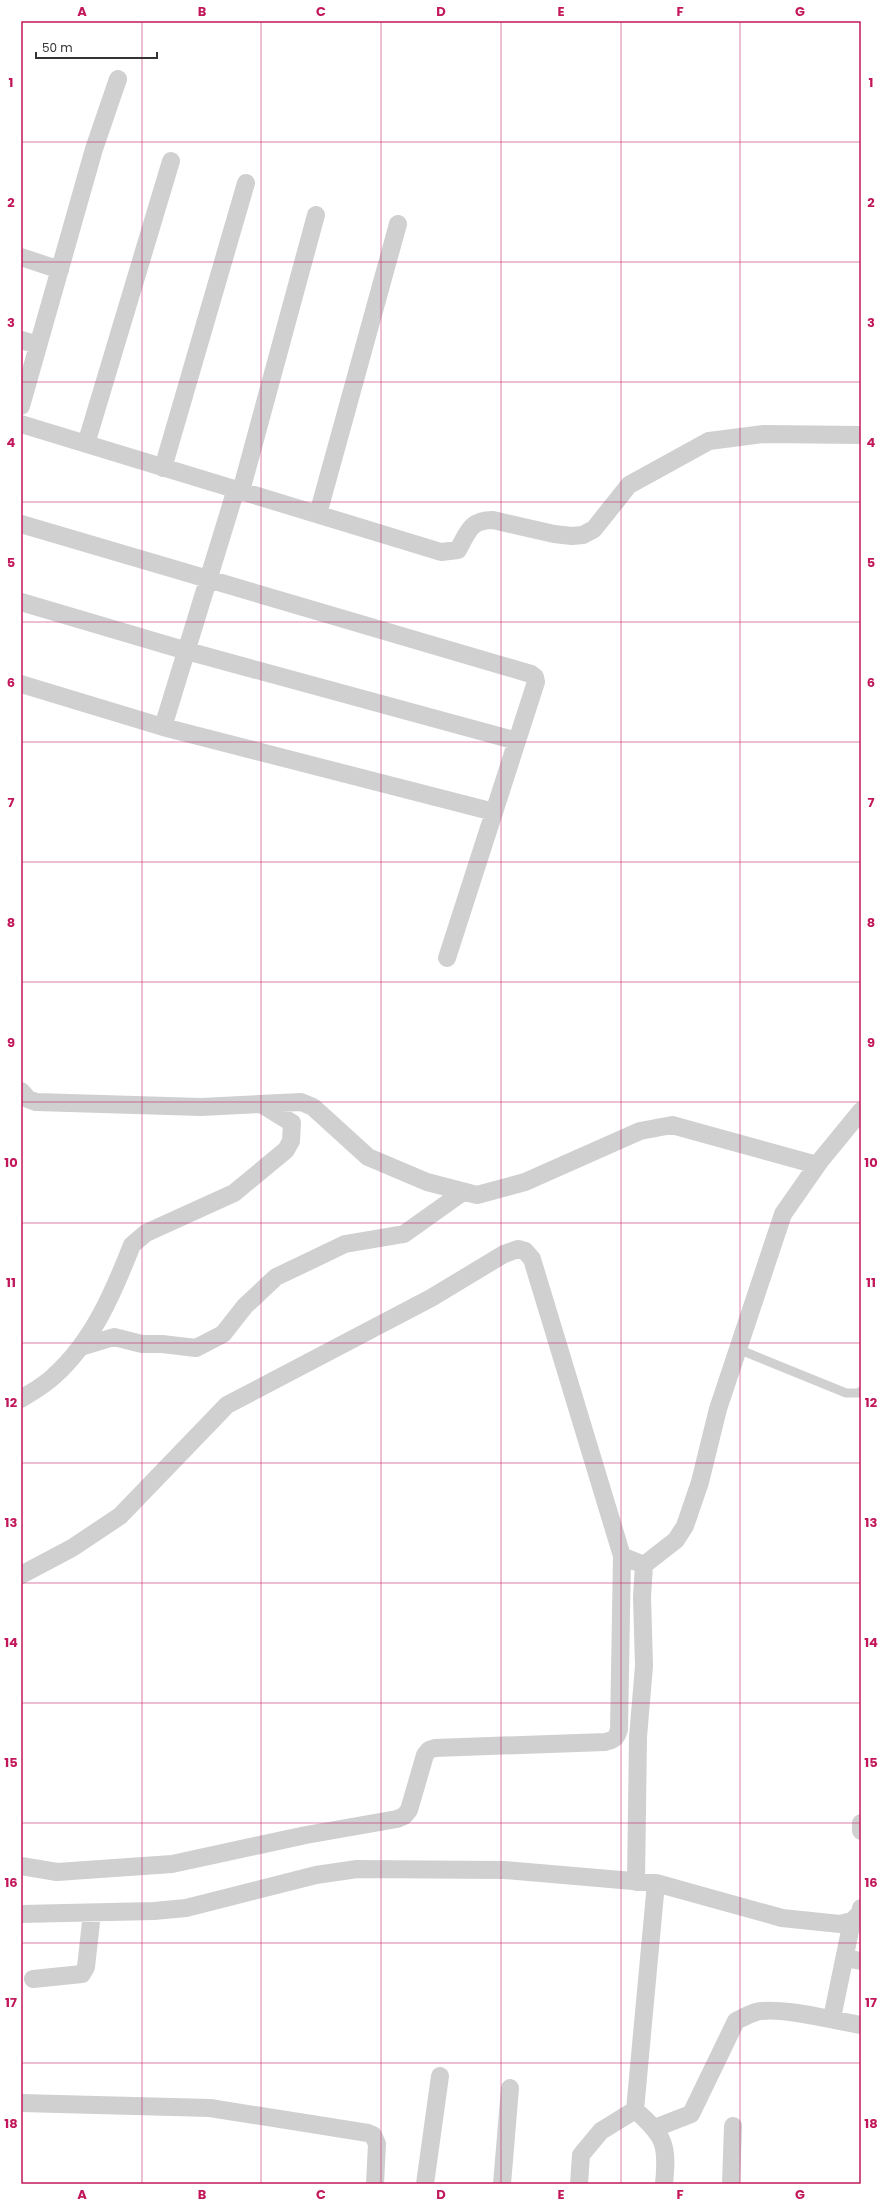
<svg xmlns="http://www.w3.org/2000/svg" width="882" height="2205" font-family="Poppins,sans-serif">
  <style>
    .lines { fill: none; stroke-linecap: round; stroke-linejoin: round }
    .lane { stroke: #d0d0d0; stroke-width: 9 }
    .street { stroke: #d0d0d0; stroke-width: 18 }
    .grid { fill: none; stroke: #c2185b; stroke-width: 1; stroke-opacity: 0.55 }
    .neatline { fill: none; stroke: #c2185b; stroke-width: 1.5 }
    .grid-label { font-size: 13px; text-anchor: middle; font-weight: bold; fill: #c2185b }
  </style>
  <rect width="100%" height="100%" fill="#fff"/>
  <g class="lines">
    <path class="lane" d="M 738,1349 L 846,1393 L 858,1393 L 861,1391"/>
    <path class="street" d="M 21,257 L 60,270
      M 21,340 L 38,345
      M 21,406 L 94,149 L 118,79
      M 21,424 L 441,552 L 458,550 C 468,532 470,520 493,520 L 554,534 L 572,536 L 583,535 L 594,529 L 629,485 L 709,441 L 764,434 L 861,435
      M 86,444 L 171,161
      M 163,468 L 246,183
      M 241,491 L 316,215
      M 318,514 L 398,224
      M 21,524 L 531,674 L 535,677 L 536,682 L 447,958
      M 21,602 L 187,651 L 517,741
      M 21,684 L 163,727 L 494,812
      M 163,727 L 236,489
      M 21,1091 L 28,1099 L 36,1102 L 201,1107 L 301,1102 L 313,1107 L 368,1157 L 427,1182 L 477,1195 L 525,1182 L 640,1131 L 672,1125 L 817,1165
      M 81,1347 L 114,1337 L 142,1344 L 162,1344 L 196,1348 L 223,1334 L 245,1306 L 276,1277 L 345,1244 L 404,1234 L 463,1192
      M 21,1399 C 32,1392 45,1385 54,1376 C 93,1341 113,1293 132,1245 L 146,1233 L 234,1193 L 286,1150 L 291,1141 L 292,1123 L 263,1105
      M 21,1575 L 72,1548 L 120,1516 L 227,1405 L 431,1298 L 504,1254 L 518,1249 L 525,1251 L 532,1259 L 622,1556 L 644,1565
      M 861,1823 L 861,1831
      M 21,1866 L 57,1872 L 172,1864 L 306,1835 L 397,1819 L 404,1816 L 409,1810 L 425,1755 L 429,1750 L 435,1748 L 605,1742 C 614,1740 617,1738 619,1729 L 622,1556
      M 636,1882 L 638,1737 L 644,1666 L 642,1597 L 644,1565 L 676,1540 L 685,1526 L 700,1482 L 718,1409 L 783,1214 L 820,1161 L 861,1111
      M 21,1914 L 154,1911 L 186,1908 L 316,1875 L 357,1869 L 504,1870 L 656,1883 L 782,1918 L 840,1924 L 852,1921 L 860,1913 L 861,1908
      M 845,1958 L 861,1961
      M 33,1979 L 82,1974 L 86,1967 L 92,1913
      M 832,2018 L 852,1921
      M 21,2103 L 210,2108 L 368,2133 L 373,2135 L 377,2144 L 375,2184
      M 635,2110 C 665,2136 668,2145 664,2184
      M 655,2128 L 691,2114 L 736,2021 C 742,2018 749,2014 756,2012 C 779,2006 836,2021 861,2025
      M 425,2184 L 440,2076
      M 502,2184 L 510,2088
      M 579,2184 L 581,2155 L 601,2131 L 635,2110 L 656,1883
      M 731,2184 L 733,2126"/>
  </g>
  <path class="grid" d="M 142,21 L 142,2184M 261,21 L 261,2184M 381,21 L 381,2184M 501,21 L 501,2184M 621,21 L 621,2184M 740,21 L 740,2184M 21,142 L 861,142M 21,262 L 861,262M 21,382 L 861,382M 21,502 L 861,502M 21,622 L 861,622M 21,742 L 861,742M 21,862 L 861,862M 21,982 L 861,982M 21,1102 L 861,1102M 21,1223 L 861,1223M 21,1343 L 861,1343M 21,1463 L 861,1463M 21,1583 L 861,1583M 21,1703 L 861,1703M 21,1823 L 861,1823M 21,1943 L 861,1943M 21,2063 L 861,2063"/>
  <rect width="882" height="2205" fill="none" stroke="#ffffff" stroke-width="44"/>
  <path d="M36 52v6h121v-6" fill="none" stroke="#333333" stroke-width="2"/>
  <text x="42" y="52" font-size="12" fill="#333333" stroke="#ffffff" stroke-width="3" paint-order="stroke">50 m</text>
  <rect x="22" y="22" width="838" height="2161" class="neatline"/>
  <g class="grid-label">
    <text x="82" y="16">A</text>
    <text x="202" y="16">B</text>
    <text x="321" y="16">C</text>
    <text x="441" y="16">D</text>
    <text x="561" y="16">E</text>
    <text x="680" y="16">F</text>
    <text x="800" y="16">G</text>
    <text x="11" y="87">1</text>
    <text x="871" y="87">1</text>
    <text x="11" y="207">2</text>
    <text x="871" y="207">2</text>
    <text x="11" y="327">3</text>
    <text x="871" y="327">3</text>
    <text x="11" y="447">4</text>
    <text x="871" y="447">4</text>
    <text x="11" y="567">5</text>
    <text x="871" y="567">5</text>
    <text x="11" y="687">6</text>
    <text x="871" y="687">6</text>
    <text x="11" y="807">7</text>
    <text x="871" y="807">7</text>
    <text x="11" y="927">8</text>
    <text x="871" y="927">8</text>
    <text x="11" y="1047">9</text>
    <text x="871" y="1047">9</text>
    <text x="11" y="1167">10</text>
    <text x="871" y="1167">10</text>
    <text x="11" y="1287">11</text>
    <text x="871" y="1287">11</text>
    <text x="11" y="1407">12</text>
    <text x="871" y="1407">12</text>
    <text x="11" y="1527">13</text>
    <text x="871" y="1527">13</text>
    <text x="11" y="1647">14</text>
    <text x="871" y="1647">14</text>
    <text x="11" y="1767">15</text>
    <text x="871" y="1767">15</text>
    <text x="11" y="1887">16</text>
    <text x="871" y="1887">16</text>
    <text x="11" y="2007">17</text>
    <text x="871" y="2007">17</text>
    <text x="11" y="2128">18</text>
    <text x="871" y="2128">18</text>
    <text x="82" y="2199">A</text>
    <text x="202" y="2199">B</text>
    <text x="321" y="2199">C</text>
    <text x="441" y="2199">D</text>
    <text x="561" y="2199">E</text>
    <text x="680" y="2199">F</text>
    <text x="800" y="2199">G</text>
  </g>
</svg>
